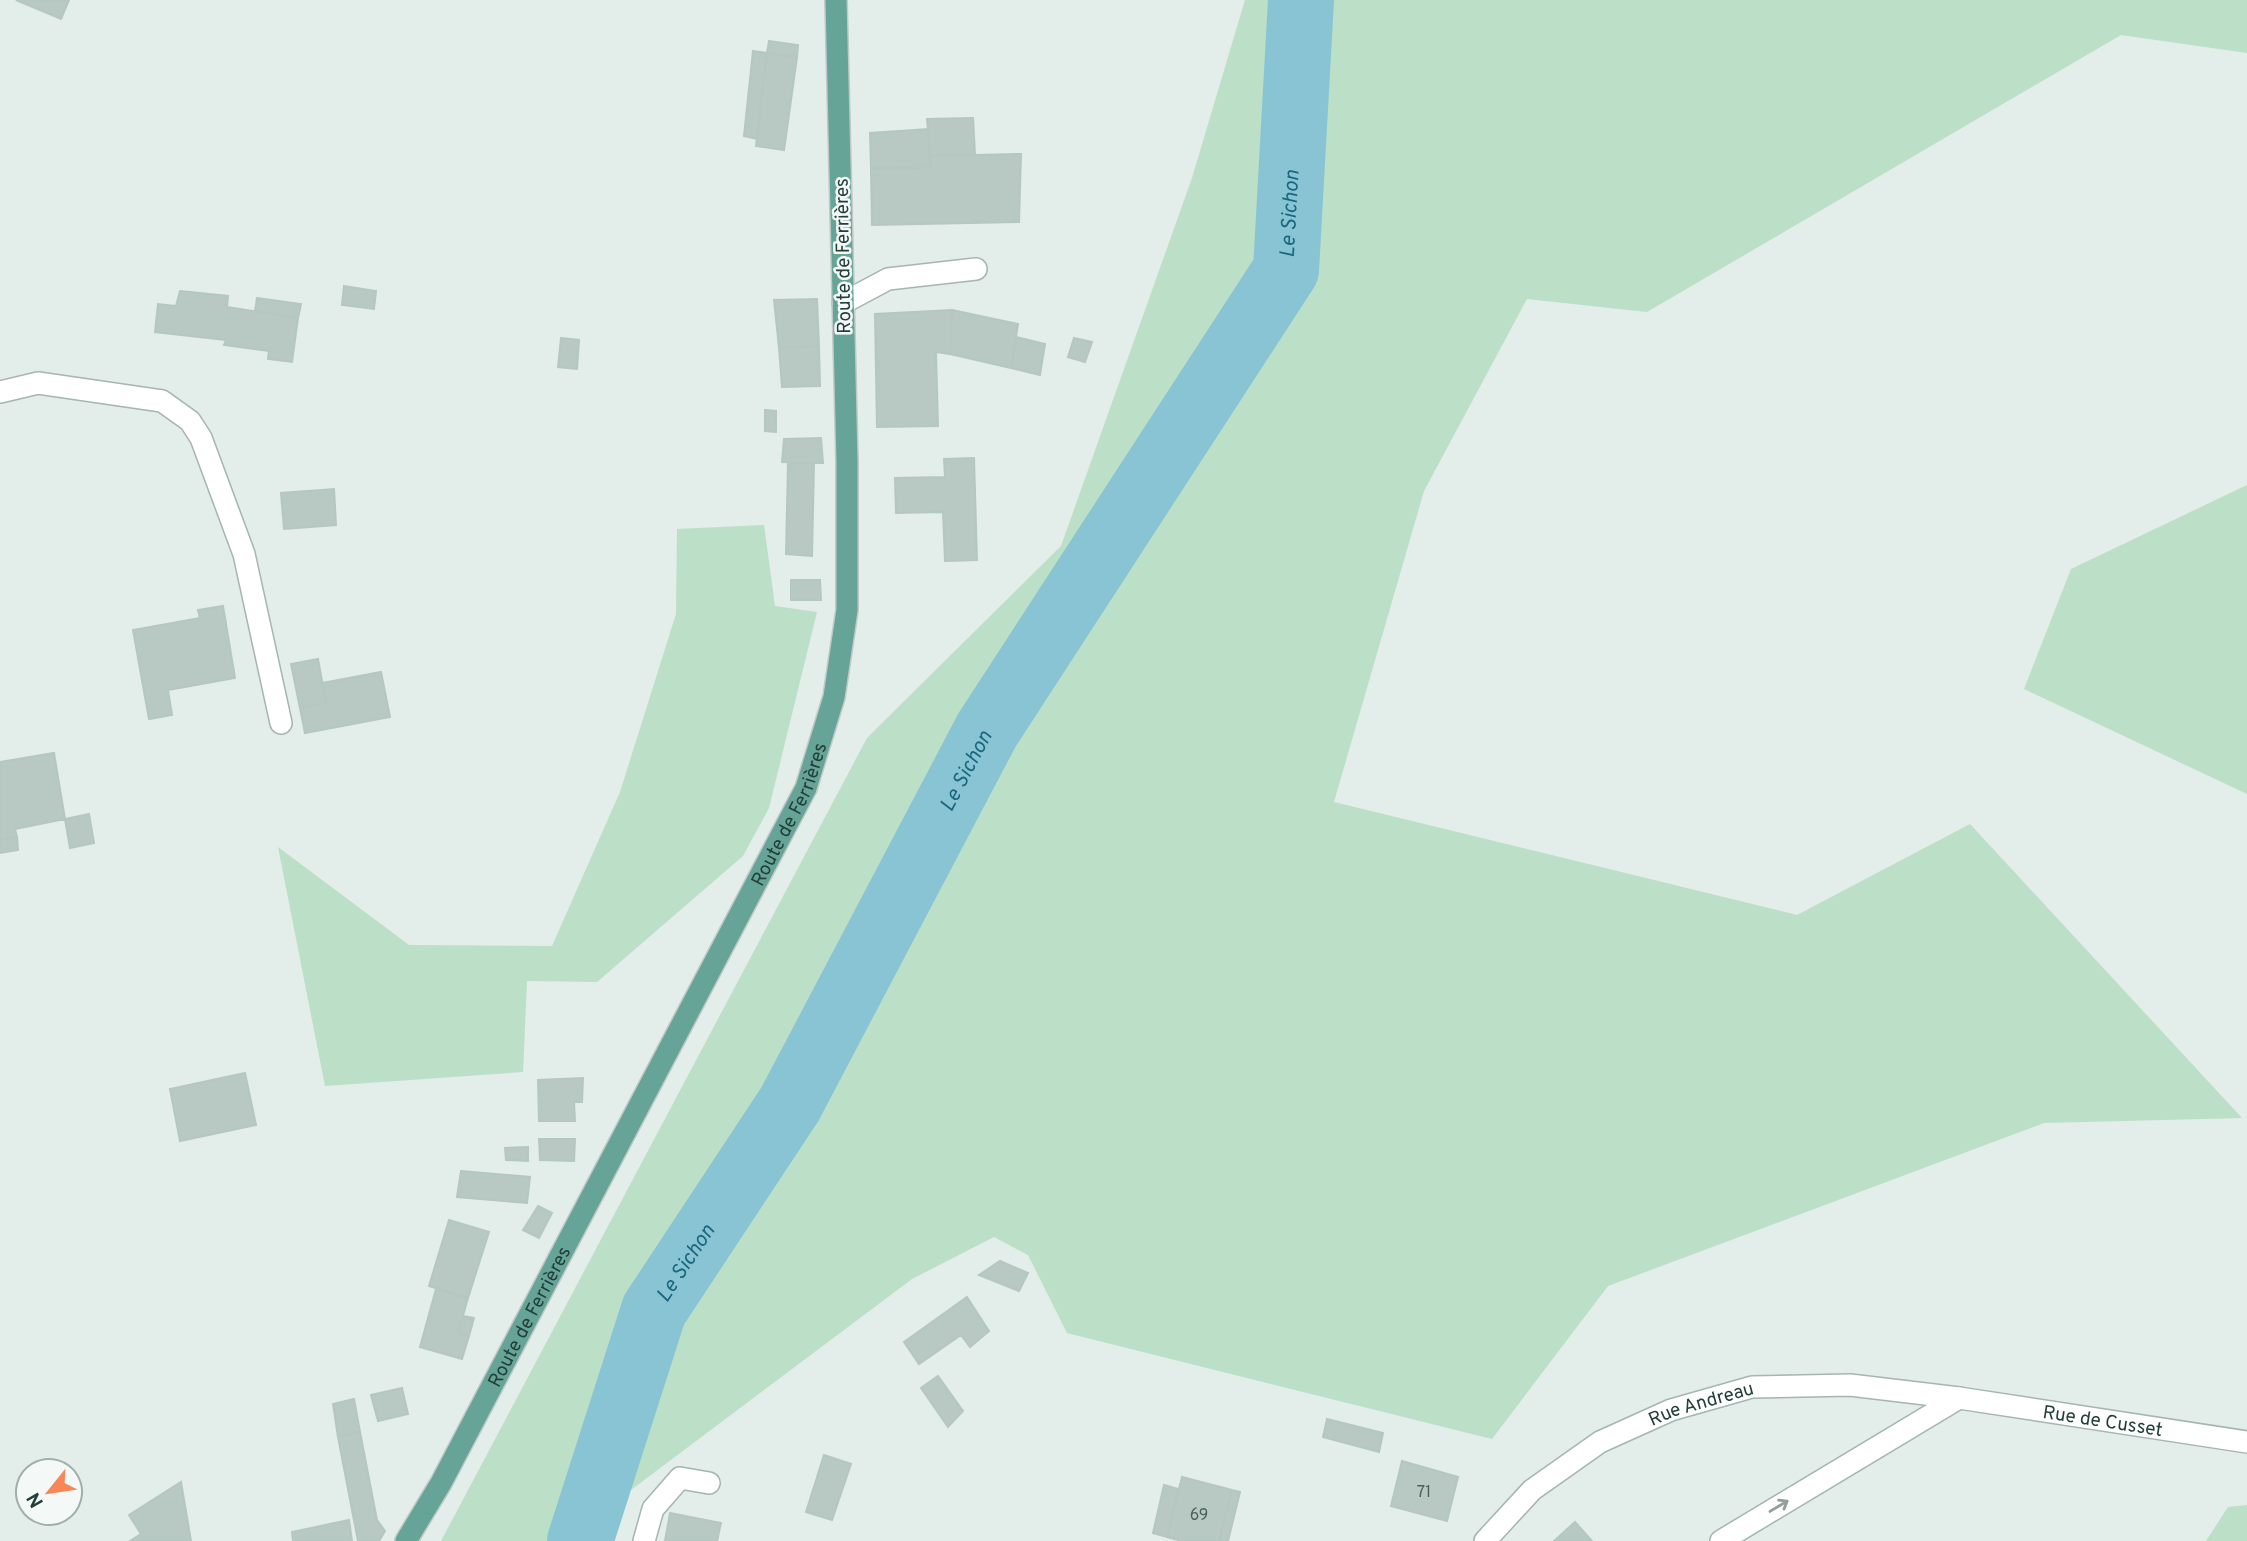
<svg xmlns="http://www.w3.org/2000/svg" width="2247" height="1541" font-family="Overpass,sans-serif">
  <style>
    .green { fill: #bbdfc7 }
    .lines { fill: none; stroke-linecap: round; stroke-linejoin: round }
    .river { stroke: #89c4d4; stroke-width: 66 }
    .building { fill: #b8c8c2; stroke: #b5c7c1; stroke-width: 2 }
    .minor-casing { stroke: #a5b5b1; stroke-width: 24 }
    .major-casing { stroke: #c1c9c8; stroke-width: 24 }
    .minor { stroke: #fff; stroke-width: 21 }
    .major { stroke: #66a497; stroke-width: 21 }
    .oneway { stroke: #909f9c }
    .labels { text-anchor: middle; stroke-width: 5; stroke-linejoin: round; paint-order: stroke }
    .number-label { font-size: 16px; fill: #48615b }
    .street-label { font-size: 19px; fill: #223f39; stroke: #f4f9f7 }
    .water-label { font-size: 21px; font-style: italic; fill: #19687e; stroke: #f4f9f7 }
  </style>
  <rect width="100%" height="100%" fill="#e3ede9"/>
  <path class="green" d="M 1245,0 L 2247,0 L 2247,53 L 2121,35 L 1647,312 L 1527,299 L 1424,491 L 1334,802 L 1797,915 L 1970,824 L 2242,1118 L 2044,1123 L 1608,1286 L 1492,1439 L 1067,1333 L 1028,1255 L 994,1237 L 912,1279 L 599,1514 L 557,1541 L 441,1541 L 867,738 L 1061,546 L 1192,178 Z
    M 2247,485 L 2247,794 L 2024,689 L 2071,569 Z
    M 764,525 L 775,606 L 817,612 L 769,808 L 743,856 L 597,982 L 527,981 L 523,1072 L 325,1086 L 278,847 L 409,945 L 552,946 L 620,792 L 676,614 L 677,529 Z
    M 2247,1505 L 2247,1541 L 2206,1541 L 2228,1507 Z"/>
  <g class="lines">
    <path class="river" id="s1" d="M 580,1541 L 654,1310 L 790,1104 L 987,730 L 1286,270 L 1301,0"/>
  </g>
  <path class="building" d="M 16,0 L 69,0 L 61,19 Z
    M 769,41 L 798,45 L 797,57 L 767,53 Z
    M 753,51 L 767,53 L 757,139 L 744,136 Z
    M 767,53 L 797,57 L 784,150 L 756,146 Z
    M 973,118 L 975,154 L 930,155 L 927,119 Z
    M 928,129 L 930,165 L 871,168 L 870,133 Z
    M 1021,154 L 1019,222 L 872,225 L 871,170 L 931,167 L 931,156 Z
    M 344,286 L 376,291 L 374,309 L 342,305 Z
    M 180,291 L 228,296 L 227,307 L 298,318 L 292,362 L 268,359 L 269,351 L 224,345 L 226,340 L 155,332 L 158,304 L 176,306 Z
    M 257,298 L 301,304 L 298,318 L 255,311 Z
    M 817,299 L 819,346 L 779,348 L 774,300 Z
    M 952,310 L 1018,324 L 1011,368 L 950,354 Z
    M 952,310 L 950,354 L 936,352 L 938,426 L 877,427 L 875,314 Z
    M 1016,337 L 1045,344 L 1040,375 L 1011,368 Z
    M 561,338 L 579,340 L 577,369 L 558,367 Z
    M 1074,338 L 1092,342 L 1085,362 L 1068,357 Z
    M 819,346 L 820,386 L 782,387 L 779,348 Z
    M 765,410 L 776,411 L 776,432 L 765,431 Z
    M 821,438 L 823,463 L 782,462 L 784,439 Z
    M 974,458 L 977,560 L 945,561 L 943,512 L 896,513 L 895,478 L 945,477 L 944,459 Z
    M 788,463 L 814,463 L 812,556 L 786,554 Z
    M 334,489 L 336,525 L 284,529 L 281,493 Z
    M 791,580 L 820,580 L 821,600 L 791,600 Z
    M 223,606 L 235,678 L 168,690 L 172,715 L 149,719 L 133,630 L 200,618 L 198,610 Z
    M 318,659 L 326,703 L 300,708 L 291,664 Z
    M 381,672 L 390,717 L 305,733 L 300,708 L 326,703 L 322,683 Z
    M 54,753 L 65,819 L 15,829 L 17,837 L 0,840 L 0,762 Z
    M 89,814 L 94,843 L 70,848 L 65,819 Z
    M 17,837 L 18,850 L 0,853 L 0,840 Z
    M 245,1073 L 256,1125 L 180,1141 L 170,1089 Z
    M 583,1078 L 582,1102 L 574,1102 L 575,1121 L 539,1121 L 538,1080 Z
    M 539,1139 L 575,1139 L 574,1161 L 540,1160 Z
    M 528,1147 L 528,1161 L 506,1160 L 505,1148 Z
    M 461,1171 L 530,1177 L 527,1203 L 457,1197 Z
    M 538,1206 L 552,1213 L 539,1238 L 523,1230 Z
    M 449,1220 L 489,1232 L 468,1298 L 429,1286 Z
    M 1000,1261 L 1028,1273 L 1019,1291 L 979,1275 Z
    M 436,1289 L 468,1298 L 458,1333 L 469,1336 L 462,1359 L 420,1347 Z
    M 967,1297 L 989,1331 L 970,1347 L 961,1335 L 919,1364 L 904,1342 Z
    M 463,1316 L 474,1318 L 469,1336 L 458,1333 Z
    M 938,1376 L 963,1411 L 948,1427 L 921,1388 Z
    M 402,1388 L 408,1414 L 378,1421 L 371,1395 Z
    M 354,1399 L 360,1432 L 338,1437 L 333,1404 Z
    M 1327,1419 L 1383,1433 L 1379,1452 L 1323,1437 Z
    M 360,1432 L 377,1520 L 385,1531 L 379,1541 L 358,1541 L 338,1437 Z
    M 824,1455 L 851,1464 L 832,1520 L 806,1512 Z
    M 1402,1461 L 1458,1477 L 1447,1521 L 1391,1506 Z
    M 1182,1477 L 1232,1490 L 1219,1541 L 1182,1541 L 1167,1537 Z
    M 181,1482 L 191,1541 L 130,1541 L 141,1534 L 129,1515 Z
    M 1164,1485 L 1178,1489 L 1167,1537 L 1153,1533 Z
    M 1232,1490 L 1240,1492 L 1228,1541 L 1219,1541 Z
    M 670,1513 L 721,1523 L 717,1541 L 665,1541 Z
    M 349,1520 L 352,1541 L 293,1541 L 292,1532 Z
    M 1575,1522 L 1592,1541 L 1554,1541 Z"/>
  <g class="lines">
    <defs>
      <g id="minor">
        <path d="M 843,303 L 888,279 L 976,269"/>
        <path d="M 0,392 L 38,383 L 162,401 L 190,421 L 201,438 L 244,554 L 281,723"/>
        <path d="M 644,1541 L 653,1509 L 680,1478 L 709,1483"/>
        <path id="s2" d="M 1485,1541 L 1532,1490 L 1600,1442 L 1671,1410 L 1752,1387 L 1850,1385 L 1959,1398 L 2247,1442"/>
        <path d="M 1721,1541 L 1959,1398"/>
      </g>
      <g id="major">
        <path id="s3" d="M 406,1541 L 441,1483 L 806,788 L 834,697 L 847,610 L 847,461 L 836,0"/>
      </g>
    </defs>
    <use href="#minor" class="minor-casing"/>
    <use href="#major" class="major-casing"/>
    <use href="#minor" class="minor"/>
    <use href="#major" class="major"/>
  </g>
  <defs><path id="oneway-shaft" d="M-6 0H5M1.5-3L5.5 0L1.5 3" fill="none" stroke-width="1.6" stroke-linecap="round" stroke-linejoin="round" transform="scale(1.75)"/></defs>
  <use class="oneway" href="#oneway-shaft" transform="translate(1779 1506) rotate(-31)"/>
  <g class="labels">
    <g class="number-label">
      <text x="1424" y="1497">71</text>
      <text x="1199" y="1520">69</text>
    </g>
    <g class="street-label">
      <text transform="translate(842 256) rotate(-91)" y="7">Route de Ferrières</text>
      <text dy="7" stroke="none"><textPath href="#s3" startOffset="822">Route de Ferrières</textPath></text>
      <text dy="7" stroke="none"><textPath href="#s3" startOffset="256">Route de Ferrières</textPath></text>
      <text dy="7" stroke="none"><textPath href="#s2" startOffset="261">Rue Andreau</textPath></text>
      <text dy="7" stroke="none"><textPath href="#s2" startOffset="668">Rue de Cusset</textPath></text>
    </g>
    <g class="water-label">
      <text dy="7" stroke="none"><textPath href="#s1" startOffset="1517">Le Sichon</textPath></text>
      <text dy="7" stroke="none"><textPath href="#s1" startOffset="866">Le Sichon</textPath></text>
      <text dy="7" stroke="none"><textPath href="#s1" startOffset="299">Le Sichon</textPath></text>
    </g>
  </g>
  <g transform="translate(49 1492) rotate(240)"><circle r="33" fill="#f4f9f7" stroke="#a0afab" stroke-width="2"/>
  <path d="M0-5L12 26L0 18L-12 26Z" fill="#f78757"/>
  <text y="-10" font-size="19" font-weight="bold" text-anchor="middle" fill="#223f39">N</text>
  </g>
</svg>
